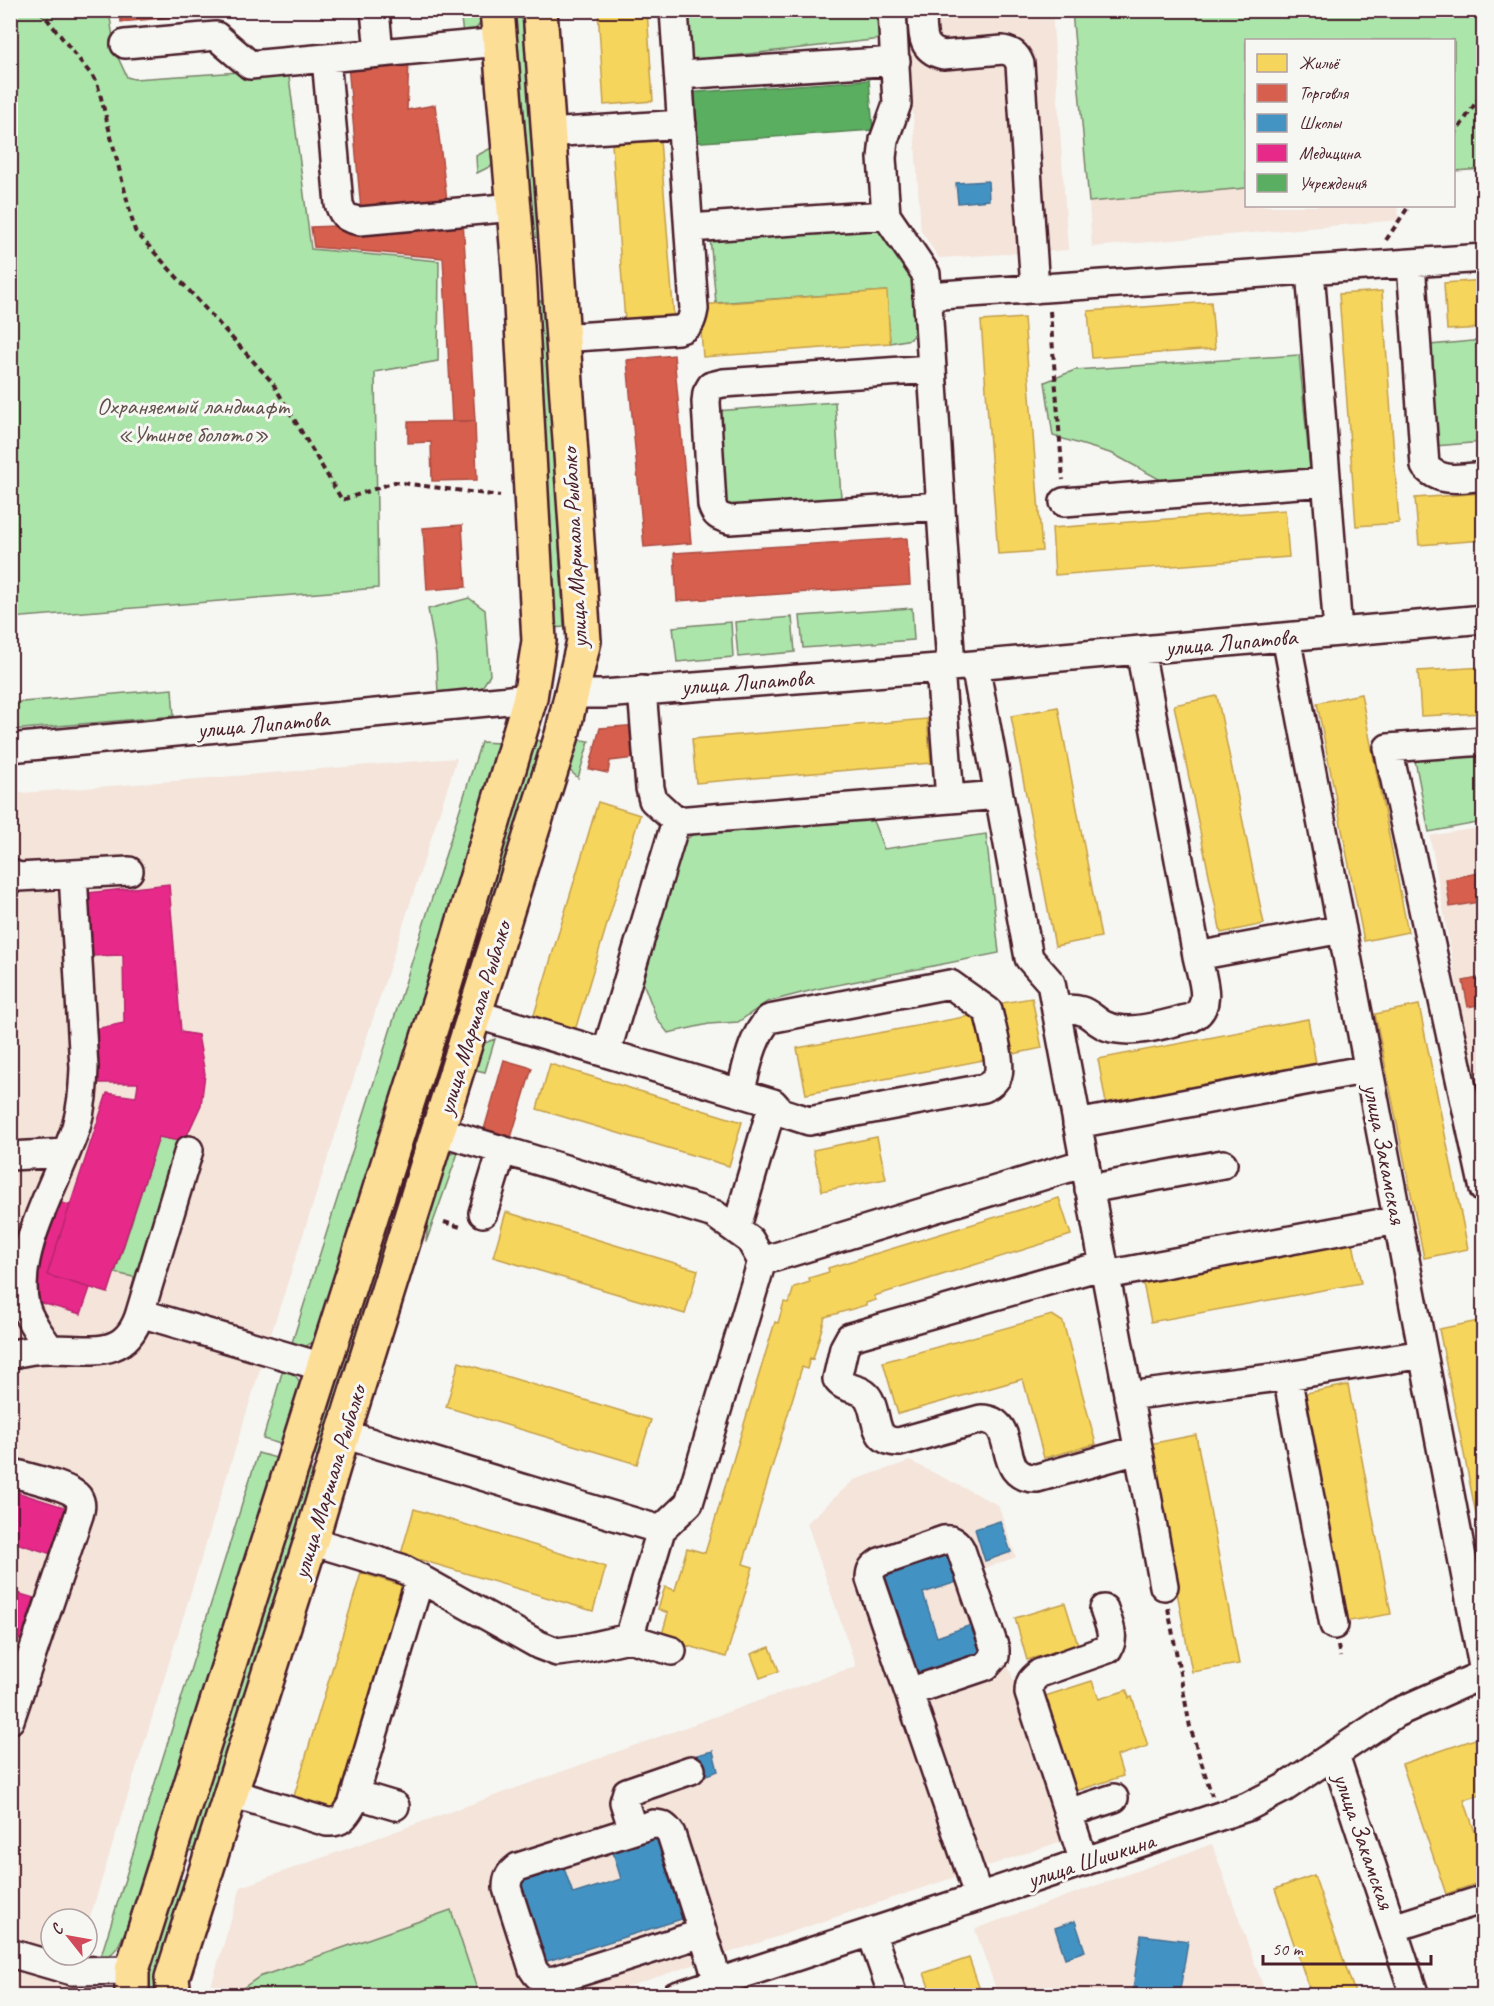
<svg xmlns="http://www.w3.org/2000/svg" width="1494" height="2006" font-family="Caveat,sans-serif">
  <style>
    .built { fill: #f4e4d9 }
    .green { fill: #abe5aa; stroke: #7a826a; stroke-width: 1.5 }
    .homes { fill: #f6d55c; stroke: #c29e4d; stroke-width: 1.5 }
    .shops { fill: #d6604d; stroke: #ac4c43; stroke-width: 1.5 }
    .schools { fill: #4393c3; stroke: #457095; stroke-width: 1.5 }
    .health { fill: #e7298a; stroke: #b8266e; stroke-width: 1.5 }
    .public { fill: #5aae61; stroke: #558351; stroke-width: 1.5 }
    .lines { fill: none; stroke-linecap: round; stroke-linejoin: round }
    .minor-casing { stroke: #4a1f2b; stroke-width: 32 }
    .major-casing { stroke: #4a1f2b; stroke-width: 38 }
    .path { stroke: #4a1f2b; stroke-width: 4; stroke-dasharray: 6 4.5; stroke-linecap: butt }
    .minor { stroke: #f6f6f2; stroke-width: 27 }
    .major { stroke: #fdde96; stroke-width: 33 }
    .labels { text-anchor: middle; stroke-width: 6; stroke-linejoin: round; paint-order: stroke }
    .park-label { font-size: 24px; fill: #62504b; stroke: #f6f6f2 }
    .street-label { font-size: 24px; fill: #4a1f2b; stroke: #f6f6f2 }
  </style>
  <rect width="100%" height="100%" fill="#f6f6f2"/>
  <filter id="ink" filterUnits="userSpaceOnUse"><feTurbulence type="fractalNoise" baseFrequency=".0167" numOctaves="2"/><feDisplacementMap in="SourceGraphic" scale="12" xChannelSelector="R" yChannelSelector="G"/><feConvolveMatrix kernelMatrix="1 2 1 2 8 2 1 2 1" color-interpolation-filters="sRGB"/></filter>
  <g filter="url(#ink)">
    <path class="built" d="M 906,11 L 1052,11 L 1068,250 L 939,258 L 921,231 Z
      M 1246,188 L 1246,206 L 1397,206 L 1399,220 L 1092,247 L 1089,202 Z
      M 457,758 L 269,1340 L 87,1927 L 87,1919 L 51,1919 L 51,1955 L 79,1955 L 69,1988 L 85,1986 L 87,1995 L 11,1996 L 11,794 Z
      M 1483,827 L 1483,1072 L 1473,1074 L 1430,836 Z
      M 910,1461 L 998,1505 L 1016,1557 L 976,1571 L 1068,1839 L 603,1995 L 208,1996 L 241,1887 L 856,1666 L 807,1523 L 854,1480 Z
      M 1212,1844 L 1266,1995 L 998,1995 L 975,1929 Z"/>
    <path class="green" d="M 682,10 L 879,11 L 881,39 L 677,62 Z
      M 11,11 L 109,11 L 115,51 L 127,77 L 134,79 L 288,69 L 311,249 L 439,261 L 438,361 L 375,372 L 378,588 L 11,618 Z
      M 460,11 L 482,11 C 482,25 477,31 463,34 Z
      M 510,11 L 522,11 L 541,237 L 530,238 Z
      M 1072,11 L 1483,11 L 1483,169 L 1454,171 L 1454,40 L 1246,40 L 1246,188 L 1089,202 Z
      M 495,146 L 497,163 L 477,173 L 476,156 Z
      M 874,223 L 896,246 L 912,279 L 919,306 L 918,326 L 911,339 L 890,343 L 886,291 L 716,303 L 710,237 Z
      M 534,301 L 545,301 L 564,627 L 553,628 Z
      M 1483,340 L 1483,442 L 1435,446 L 1430,345 Z
      M 1299,355 L 1310,469 L 1170,485 L 1113,454 L 1053,436 L 1045,382 L 1075,370 Z
      M 835,402 L 841,498 L 722,506 L 716,411 Z
      M 469,598 L 485,610 L 490,675 L 481,689 L 438,693 L 436,655 L 428,609 Z
      M 912,608 L 914,640 L 803,648 L 800,616 Z
      M 792,617 L 795,652 L 738,657 L 735,622 Z
      M 731,622 L 733,657 L 677,662 L 673,627 Z
      M 172,689 L 174,716 L 11,730 L 11,703 Z
      M 533,739 L 544,742 L 479,959 L 468,956 Z
      M 575,739 L 589,741 L 578,778 L 567,768 Z
      M 481,742 L 499,743 L 442,936 L 322,1320 C 315,1337 312,1351 290,1349 Z
      M 1483,747 L 1483,822 L 1429,832 L 1414,755 Z
      M 868,808 L 884,849 L 986,834 L 999,953 L 817,989 L 767,1002 L 738,1022 L 709,1024 L 668,1033 L 657,1019 L 644,985 L 624,968 L 671,852 L 714,817 Z
      M 457,986 L 467,989 L 320,1457 L 310,1454 Z
      M 495,1039 L 485,1072 L 472,1069 L 482,1044 Z
      M 159,1137 L 184,1142 L 138,1278 L 115,1273 Z
      M 453,1153 L 458,1153 L 426,1242 L 430,1205 L 446,1156 Z
      M 283,1369 C 293,1373 300,1377 301,1389 L 284,1445 L 263,1439 Z
      M 258,1453 L 280,1459 L 190,1743 L 125,1931 C 120,1944 114,1957 100,1959 Z
      M 306,1469 L 317,1472 L 197,1853 L 187,1849 Z
      M 180,1879 L 187,1881 L 160,1995 L 147,1996 C 151,1963 161,1905 180,1879 Z
      M 451,1910 L 479,1995 L 238,1995 L 243,1988 L 259,1977 Z"/>
    <path class="homes" d="M 598,10 L 647,10 L 653,101 L 604,105 Z
      M 660,140 L 674,319 L 625,322 L 612,144 Z
      M 1484,280 L 1484,328 L 1447,330 L 1444,283 Z
      M 887,291 L 890,343 L 703,357 L 699,305 Z
      M 1382,291 L 1399,523 L 1356,526 L 1339,294 Z
      M 1211,302 L 1215,349 L 1092,358 L 1088,311 Z
      M 1024,318 L 1042,551 L 998,554 L 981,321 Z
      M 1484,493 L 1484,540 L 1419,545 L 1415,498 Z
      M 1285,510 L 1289,557 L 1055,575 L 1052,528 Z
      M 1484,667 L 1484,713 L 1421,716 L 1418,671 Z
      M 1361,694 L 1408,932 L 1364,941 L 1317,703 Z
      M 1217,696 L 1264,924 L 1221,933 L 1174,705 Z
      M 1058,707 L 1101,937 L 1055,946 L 1011,716 Z
      M 927,719 L 931,763 L 696,783 L 692,739 Z
      M 598,802 L 640,815 L 573,1037 L 531,1025 Z
      M 1032,998 L 1042,1048 L 1013,1054 L 1002,1003 Z
      M 1419,1005 L 1468,1249 L 1424,1258 L 1375,1014 Z
      M 980,1014 L 989,1059 L 806,1094 L 797,1048 Z
      M 1308,1019 L 1316,1063 L 1106,1103 L 1098,1059 Z
      M 550,1064 L 742,1122 L 729,1166 L 537,1109 Z
      M 877,1137 L 886,1179 L 822,1191 L 813,1150 Z
      M 1059,1198 L 1071,1235 L 874,1296 L 876,1300 L 866,1303 L 866,1305 L 825,1317 L 813,1359 L 810,1358 L 807,1369 L 802,1367 L 743,1564 L 753,1567 L 726,1657 L 661,1638 L 668,1613 L 658,1609 L 665,1587 L 675,1590 L 687,1548 L 705,1553 L 775,1322 L 778,1323 L 784,1302 L 789,1303 L 794,1287 L 810,1282 L 809,1278 L 829,1272 L 828,1268 Z
      M 506,1212 L 698,1270 L 685,1314 L 493,1257 Z
      M 1352,1238 L 1361,1283 L 1151,1322 L 1142,1278 Z
      M 1052,1315 L 1063,1322 L 1096,1444 L 1044,1458 L 1023,1379 L 898,1414 L 883,1362 Z
      M 1483,1320 L 1484,1321 L 1484,1554 L 1439,1329 Z
      M 459,1362 L 651,1420 L 637,1464 L 446,1407 Z
      M 1348,1385 L 1391,1614 L 1344,1622 L 1301,1394 Z
      M 1196,1435 L 1239,1664 L 1192,1672 L 1149,1444 Z
      M 414,1509 L 606,1567 L 593,1611 L 401,1554 Z
      M 361,1573 L 404,1586 L 337,1809 L 294,1796 Z
      M 1065,1603 L 1078,1645 L 1027,1660 L 1015,1618 Z
      M 770,1647 L 779,1671 L 760,1678 L 751,1654 Z
      M 1092,1681 L 1099,1699 L 1127,1690 L 1129,1698 L 1132,1697 L 1148,1746 L 1117,1756 L 1123,1776 L 1067,1794 L 1036,1699 Z
      M 1484,1736 L 1484,1794 L 1464,1800 L 1484,1858 L 1484,1881 L 1446,1894 L 1402,1764 Z
      M 1314,1875 L 1356,1996 L 1312,1996 L 1275,1889 Z
      M 969,1958 L 982,1996 L 932,1996 L 924,1973 Z"/>
    <path class="shops" d="M 120,10 L 248,10 L 121,22 Z
      M 409,58 L 407,110 L 435,105 L 448,208 L 361,210 L 348,65 Z
      M 463,221 L 475,421 L 452,421 L 443,258 L 314,247 L 311,227 Z
      M 674,355 L 691,543 L 644,547 L 627,360 Z
      M 475,421 L 477,480 L 432,481 L 431,442 L 408,443 L 408,422 Z
      M 462,525 L 466,587 L 427,590 L 423,528 Z
      M 907,538 L 910,585 L 677,601 L 674,553 Z
      M 640,725 L 643,757 L 610,761 L 608,773 L 589,769 L 600,728 Z
      M 1484,872 L 1484,901 L 1450,907 L 1446,879 Z
      M 1484,945 L 1484,1004 L 1468,1007 L 1463,981 L 1483,977 L 1478,946 Z
      M 504,1060 L 532,1068 L 510,1141 L 483,1133 Z"/>
    <path class="schools" d="M 954,10 L 1009,10 L 1009,13 L 954,17 Z
      M 988,181 L 989,200 L 958,203 L 956,183 Z
      M 1000,1521 L 1011,1552 L 985,1561 L 975,1529 Z
      M 952,1548 L 963,1580 L 923,1593 L 937,1637 L 977,1623 L 989,1656 L 917,1681 L 880,1572 Z
      M 713,1751 L 718,1771 L 703,1776 L 697,1755 Z
      M 659,1837 L 685,1918 L 541,1963 L 516,1883 L 564,1868 L 573,1894 L 621,1879 L 613,1852 Z
      M 1075,1921 L 1085,1951 L 1065,1958 L 1055,1928 Z
      M 1141,1935 L 1188,1941 L 1179,1996 L 1132,1996 Z"/>
    <path class="health" d="M 169,884 L 181,1032 L 198,1035 L 205,1074 L 201,1105 L 184,1142 L 159,1137 L 108,1293 L 47,1275 L 107,1093 L 136,1097 L 138,1083 L 91,1083 L 90,1030 L 124,1023 L 123,955 L 92,956 L 88,893 Z
      M 58,1202 L 70,1205 L 47,1275 L 90,1288 L 81,1314 L 27,1299 Z
      M 10,1490 L 70,1509 L 55,1555 L 13,1542 L 10,1550 Z
      M 10,1591 L 34,1598 L 21,1640 L 10,1637 Z"/>
    <path class="public" d="M 869,80 L 873,130 L 688,143 L 684,93 Z"/>
    <g class="lines">
      <defs>
        <path id="minor" d="M 375,10 L 379,53
          M 892,10 L 897,104 L 884,140 L 882,158 L 886,215 L 926,274 L 951,667
          M 922,10 C 923,31 919,49 943,55 L 1003,50 C 1012,52 1016,54 1020,64 L 1035,289
          M 125,44 L 216,36 L 250,65 L 500,42
          M 326,58 L 339,204 C 343,216 347,219 360,221 L 514,207
          M 679,75 L 896,61
          M 548,133 L 682,124
          M 689,228 L 886,215
          M 1411,263 L 1425,466 C 1440,484 1463,478 1484,476
          M 1310,270 L 1338,632
          M 927,296 L 1484,258
          M 561,338 L 678,330 C 690,327 692,321 694,309 L 674,10
          M 932,369 L 723,383 L 711,386 L 707,393 L 706,402 L 712,505 C 715,515 719,517 730,520 L 941,506
          M 1064,502 L 1326,482
          M 1286,637 L 1484,1672
          M 1140,650 L 1197,956 L 1342,929
          M 975,665 L 1029,958 L 1051,983 L 1164,1586
          M 642,690 L 650,788 L 653,800 L 676,821
          M 572,694 L 603,694 L 951,667 L 1484,619
          M 1484,741 L 1388,748 L 1484,1189
          M 10,748 L 530,698
          M 950,799 L 999,795
          M 10,873 L 18,877 L 73,874 L 84,1068 C 83,1089 82,1107 76,1127 C 59,1179 13,1251 25,1305 C 29,1322 41,1335 50,1349
          M 73,874 L 129,871
          M 1056,1011 C 1095,1003 1088,1025 1117,1029 C 1140,1033 1168,1023 1191,1018 C 1215,1007 1201,976 1197,956
          M 475,1014 L 773,1103 L 736,1230
          M 606,1053 L 676,821 L 950,799 L 940,668
          M 740,1093 C 747,1068 751,1038 769,1019 L 950,984 L 988,1011 C 991,1024 1002,1063 998,1075 C 996,1081 990,1085 984,1088 L 809,1121 L 781,1112 L 773,1103
          M 1077,1124 L 1368,1069
          M 439,1131 L 714,1214 L 750,1240 L 762,1261
          M 189,1150 L 140,1313 L 323,1367
          M 10,1156 L 66,1153
          M 1089,1189 L 1223,1164
          M 483,1213 L 502,1150
          M 1104,1265 L 850,1337 L 844,1348 L 837,1379 C 844,1391 862,1386 869,1399 C 879,1417 871,1441 899,1442 L 981,1419 C 1022,1420 992,1479 1037,1478 L 1138,1450
          M 1106,1275 L 1397,1220
          M 10,1355 C 24,1351 38,1349 52,1349 C 91,1349 126,1360 140,1313
          M 1287,1376 L 1334,1625
          M 1128,1396 L 1287,1376 L 1423,1354
          M 343,1434 L 661,1530
          M 10,1472 C 25,1477 70,1486 78,1497 C 82,1503 81,1508 79,1515 L 10,1720
          M 311,1541 L 401,1568 L 539,1645 L 557,1652 L 580,1649 L 629,1638
          M 672,1651 L 629,1638 L 661,1530 L 689,1503 L 762,1261 L 1085,1163
          M 909,1692 L 986,1666 L 995,1656 L 995,1649 L 961,1550 C 957,1542 953,1539 944,1540 L 880,1562 C 872,1567 870,1570 870,1579 L 972,1877 L 978,1897
          M 1335,1755 L 1415,1996
          M 231,1793 L 327,1822 C 341,1823 345,1817 352,1805 L 420,1578
          M 355,1794 L 395,1806
          M 1068,1813 L 1114,1798
          M 633,1830 L 624,1802 L 627,1792 L 691,1770
          M 1084,1862 L 1029,1693 C 1029,1682 1032,1679 1040,1673 L 1108,1649 C 1116,1636 1108,1623 1104,1609
          M 1393,1928 L 1484,1899
          M 871,1932 L 893,1996
          M 703,1933 L 555,1980 C 544,1981 539,1979 533,1969 L 507,1888 C 507,1877 510,1873 518,1867 L 653,1824 C 662,1824 666,1826 671,1834 L 711,1959 L 718,1982
          M 10,1953 L 72,1971 L 132,1970
          M 676,1996 L 978,1897 L 1247,1807 L 1284,1788 L 1396,1713 L 1484,1674"/>
        <path id="major" d="M 132,1996 L 132,1970 L 445,984 L 530,698 L 539,641 L 519,268 L 497,10
          M 174,1996 L 172,1978 L 311,1541 L 343,1434 L 562,735 L 584,641 L 540,10"/>
      </defs>
      <use href="#minor" class="minor-casing"/>
      <use href="#major" class="major-casing"/>
      <path class="path" d="M 40,10 L 97,82 L 135,231 L 272,382 L 342,500 L 395,482 L 500,496
        M 1454,136 L 1484,90
        M 1386,240 L 1409,206
        M 1050,311 L 1063,480
        M 444,1222 L 464,1228
        M 1168,1608 L 1190,1727 L 1212,1796
        M 1338,1646 L 1340,1657"/>
      <use href="#minor" class="minor"/>
      <use href="#major" class="major"/>
    </g>
  </g>
  <g class="labels">
    <g class="park-label">
      <text x="193" y="414">Охраняемый ландшафт<tspan x="193" dy="28">«Утиное болото»</tspan></text>
    </g>
    <g class="street-label">
      <text transform="translate(574 548) rotate(-93)" y="8">улица Маршала Рыбалко</text>
      <text transform="translate(1231 642) rotate(-5)" y="8">улица Липатова</text>
      <text transform="translate(747 682) rotate(-4)" y="8">улица Липатова</text>
      <text transform="translate(263 724) rotate(-5)" y="8">улица Липатова</text>
      <text transform="translate(474 1018) rotate(-73)" y="8">улица Маршала Рыбалко</text>
      <text transform="translate(1385 1154) rotate(79)" y="8">улица Закамская</text>
      <text transform="translate(329 1482) rotate(-73)" y="8">улица Маршала Рыбалко</text>
      <text transform="translate(1364 1841) rotate(71)" y="8">улица Закамская</text>
      <text transform="translate(1091 1860) rotate(-18)" y="8">улица Шишкина</text>
    </g>
  </g>
  <rect width="1494" height="2006" fill="none" stroke="#f6f6f2" stroke-width="36"/>
  <rect x="18" y="18" width="1458" height="1970" fill="none" stroke="#4a1f2b" stroke-width="2" filter="url(#ink)"/>
  <rect x="1245" y="39" width="210" height="168" fill="#f6f6f2" stroke="#b1a0a2" stroke-width="1.5"/>
  <rect x="1257" y="54" width="30" height="18" fill="#f6d55c" stroke="#b1a0a2" stroke-width="1.5"/>
  <text x="1299" y="69" font-size="18" fill="#4a1f2b">Жильё</text>
  <rect x="1257" y="84" width="30" height="18" fill="#d6604d" stroke="#b1a0a2" stroke-width="1.5"/>
  <text x="1299" y="99" font-size="18" fill="#4a1f2b">Торговля</text>
  <rect x="1257" y="114" width="30" height="18" fill="#4393c3" stroke="#b1a0a2" stroke-width="1.5"/>
  <text x="1299" y="129" font-size="18" fill="#4a1f2b">Школы</text>
  <rect x="1257" y="144" width="30" height="18" fill="#e7298a" stroke="#b1a0a2" stroke-width="1.5"/>
  <text x="1299" y="159" font-size="18" fill="#4a1f2b">Медицина</text>
  <rect x="1257" y="174" width="30" height="18" fill="#5aae61" stroke="#b1a0a2" stroke-width="1.5"/>
  <text x="1299" y="189" font-size="18" fill="#4a1f2b">Учреждения</text>
  <g transform="translate(69 1937) rotate(301)"><circle r="28" fill="#f6f6f2" stroke="#b1a0a2" stroke-width="1.5"/>
  <path d="M0-4.5L10 22L0 15L-10 22Z" fill="#d1495b"/>
  <text y="-9" font-size="16" font-weight="bold" text-anchor="middle" fill="#4a1f2b">С</text>
  </g>
  <path d="M1263 1955v9h168v-9" fill="none" stroke="#4a1f2b" stroke-width="3"/>
  <text x="1272" y="1955" font-size="18" fill="#4a1f2b" stroke="#f6f6f2" stroke-width="4.5" paint-order="stroke">50 m</text>
</svg>
